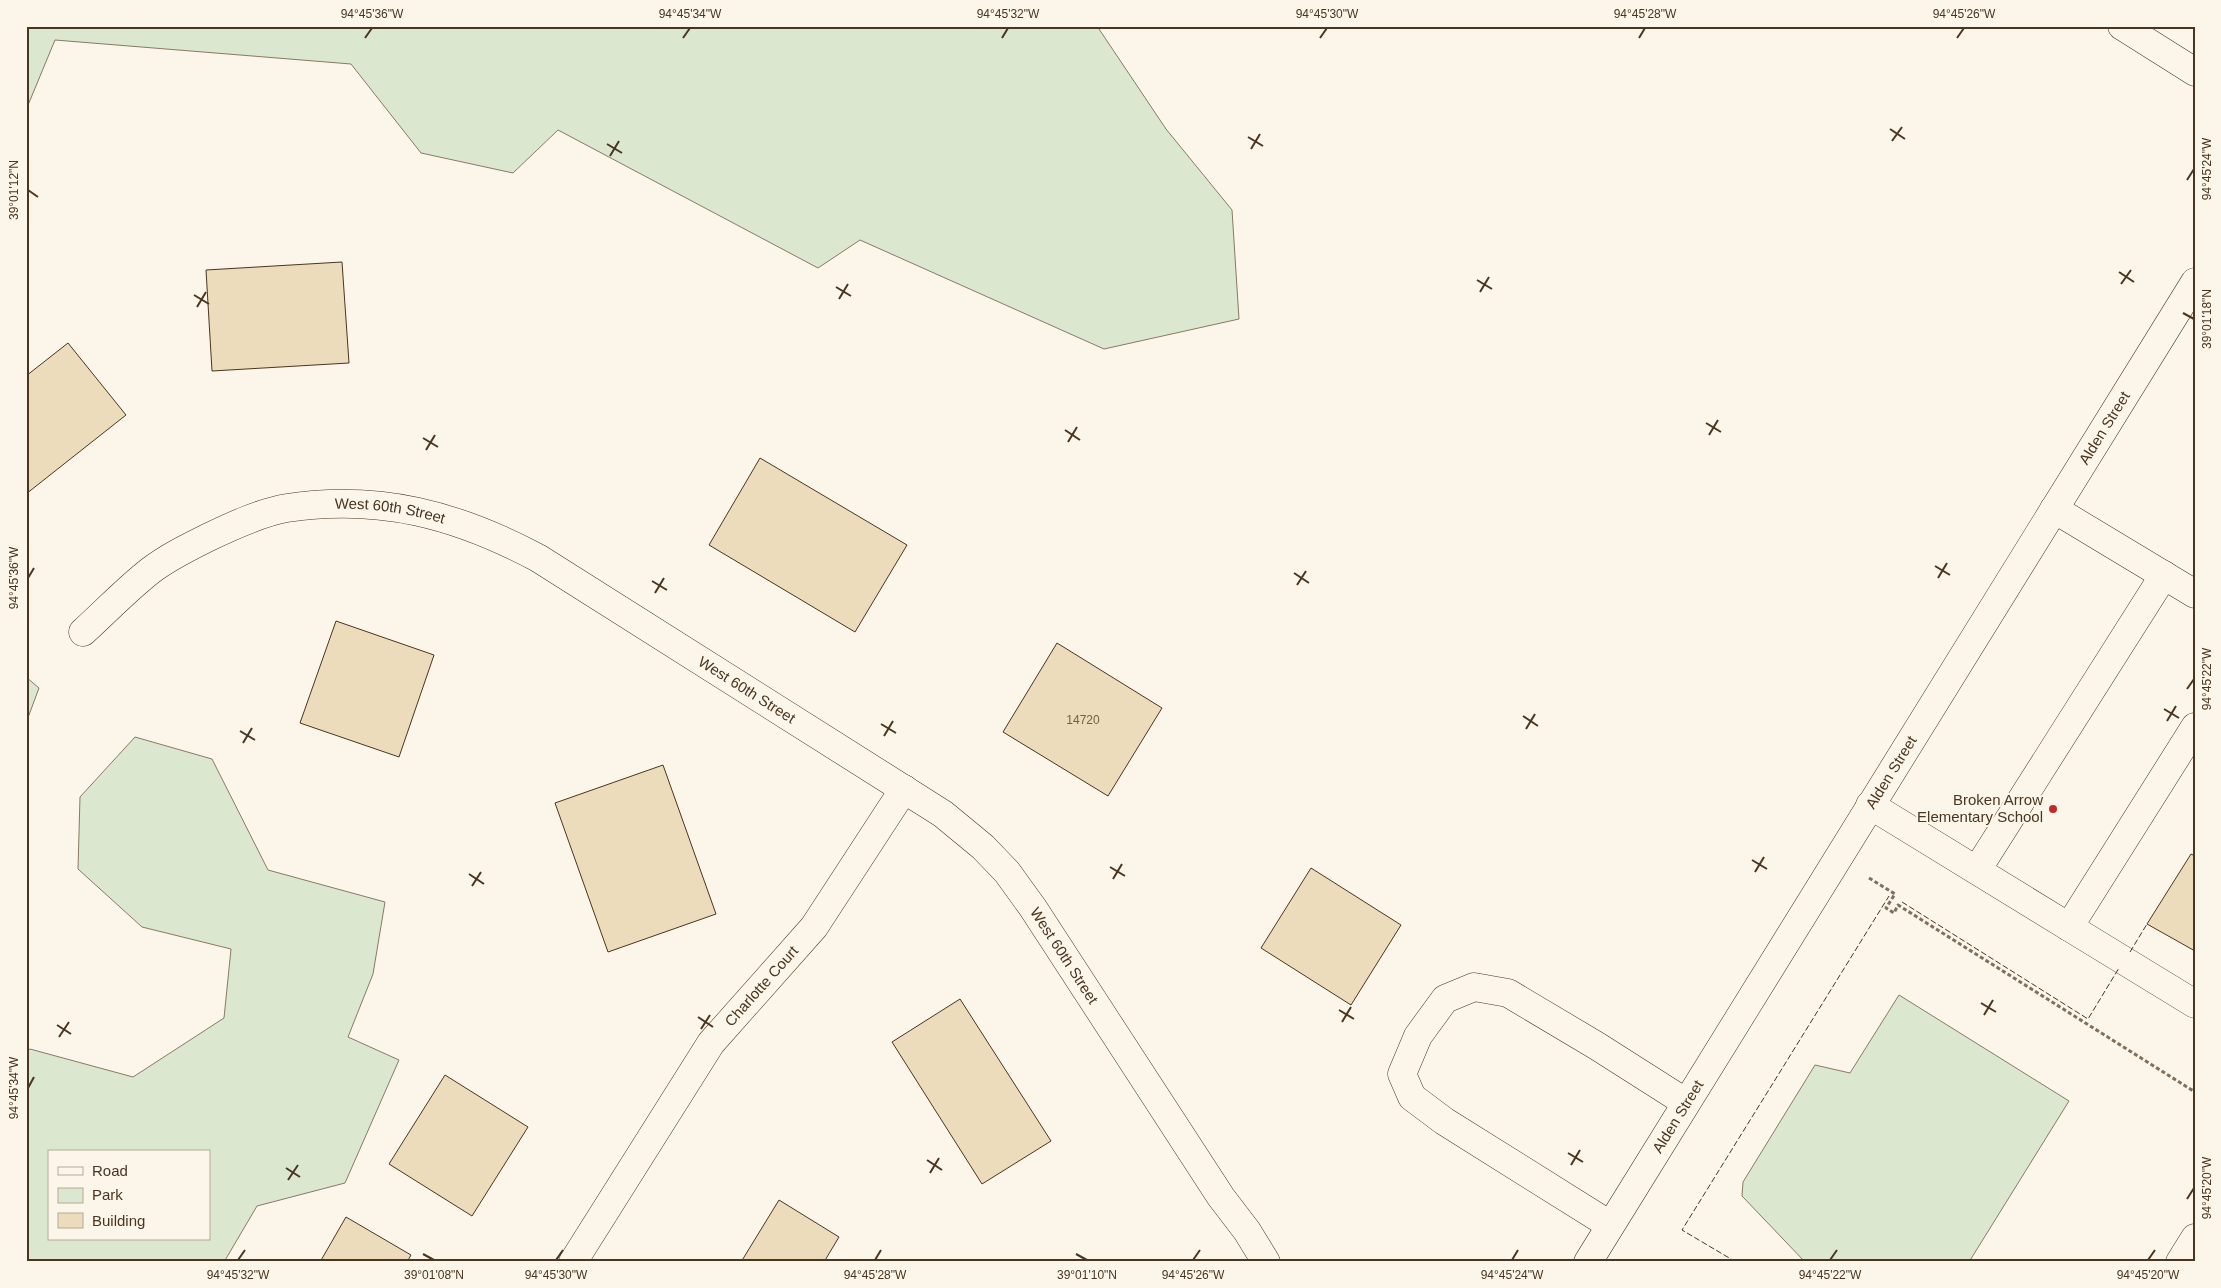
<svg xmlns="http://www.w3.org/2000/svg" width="2221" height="1288" font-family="Arial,sans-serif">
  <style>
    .green { fill: #dce7d0; stroke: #887966; fill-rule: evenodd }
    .building { fill: #ecdcbc; stroke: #4a3520 }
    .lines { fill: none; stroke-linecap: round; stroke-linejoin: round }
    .minor-casing { stroke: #4a3520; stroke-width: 29 }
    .major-casing { stroke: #4a3520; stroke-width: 29 }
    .path { stroke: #7f6f5c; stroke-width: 3; stroke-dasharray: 4 2.5; stroke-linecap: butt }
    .minor { stroke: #fbf6e9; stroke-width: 28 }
    .major { stroke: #fbf6e9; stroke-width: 28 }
    .fence { stroke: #4a3520; stroke-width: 1; stroke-dasharray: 6 2.5; stroke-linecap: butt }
    .ticks { fill: none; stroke: #4a3520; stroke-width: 2 }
    .poi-dot { fill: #c62828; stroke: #fbf6e9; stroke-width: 2 }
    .labels { text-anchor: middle; stroke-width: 4; stroke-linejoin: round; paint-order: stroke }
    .number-label { font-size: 12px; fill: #725f47 }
    .street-label { font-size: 15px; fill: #4a3520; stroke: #fbf6e9 }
    .poi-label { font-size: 15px; fill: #4a3520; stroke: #fbf6e9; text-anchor: end }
    .neatline { fill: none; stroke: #4a3520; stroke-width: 2 }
    .ticks-label { font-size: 12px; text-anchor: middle; fill: #4a3520 }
  </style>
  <rect width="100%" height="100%" fill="#fbf6e9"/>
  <path class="green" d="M 26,26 L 1097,26 L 1166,129 L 1232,210 L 1239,319 L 1104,349 L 860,240 L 818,268 L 558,130 L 513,173 L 421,153 L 351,64 L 55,40 L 26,110 Z
    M 26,677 L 39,688 L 26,723 Z
    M 135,737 L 212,759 L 268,870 L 385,902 L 373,974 L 348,1037 L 399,1060 L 345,1183 L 257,1206 L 224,1262 L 26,1262 L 26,1052 L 30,1049 L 133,1077 L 224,1018 L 231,949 L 142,927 L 78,869 L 80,797 ZM 49,1152 L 209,1152 L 209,1239 L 49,1239 Z
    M 1899,995 L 2069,1101 L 1969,1262 L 1805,1262 L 1742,1196 L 1743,1182 L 1815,1065 L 1850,1073 Z"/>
  <path class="building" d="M 342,262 L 349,363 L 212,371 L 206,270 Z
    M 68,343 L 126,415 L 26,494 L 26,376 Z
    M 760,458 L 907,545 L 855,632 L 709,545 Z
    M 336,621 L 434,655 L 399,757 L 300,723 Z
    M 1057,643 L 1162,708 L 1108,796 L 1003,732 Z
    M 663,765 L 716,914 L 608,952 L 555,803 Z
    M 2191,854 L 2195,856 L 2195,951 L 2147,924 Z
    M 1311,868 L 1401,925 L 1351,1005 L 1261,948 Z
    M 960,999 L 1051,1141 L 982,1184 L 892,1042 Z
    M 445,1075 L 528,1127 L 472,1216 L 389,1164 Z
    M 779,1200 L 839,1237 L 824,1262 L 741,1262 Z
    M 346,1217 L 411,1255 L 407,1262 L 320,1262 Z"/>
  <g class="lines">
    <defs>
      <g id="minor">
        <path d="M 2054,509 L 2195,594"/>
        <path id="s1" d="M 83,632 C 105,612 127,589 150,571 C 168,557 189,547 209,537 C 232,526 262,512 287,508 C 380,494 457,515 538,558 L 943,814 L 983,847 L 1007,872 L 1033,908 L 1221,1197 L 1247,1231 L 1266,1262"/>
        <path d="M 2195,727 L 2069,927 L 2195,1004"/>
        <path d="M 1870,805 L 2069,927"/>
        <path d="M 1977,870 L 2164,575"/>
        <path d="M 1610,1225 L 1444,1121 L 1412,1097 L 1402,1074 L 1418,1036 L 1445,999 L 1474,987 L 1508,993 L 1597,1046 L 1685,1102"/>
        <path id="s2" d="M 573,1262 L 711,1043 L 814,927 L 904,789"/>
        <path id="s3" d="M 1588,1262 L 2195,282"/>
        <path d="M 2180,1262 L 2195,1238"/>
      </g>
      <path id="major" d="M 2122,26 L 2195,72"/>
    </defs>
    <use href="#minor" class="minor-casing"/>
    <use href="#major" class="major-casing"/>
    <path class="path" d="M 1869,878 L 1895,894 L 1886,908 L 1894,913 L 1898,905 L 2195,1092"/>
    <use href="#minor" class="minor"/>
    <use href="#major" class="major"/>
    <path class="fence" d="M 1902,902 L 2088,1019 L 2119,968
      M 2130,952 L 2147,924
      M 1736,1262 L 1682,1230 L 1889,896"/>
  </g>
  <path class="ticks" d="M 365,38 L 372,28M 683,38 L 690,28M 1002,38 L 1008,28M 1320,38 L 1327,28M 1639,38 L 1645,28M 1957,38 L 1964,28M 1890,129 L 1905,139M 1248,137 L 1263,146M 1892,141 L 1902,127M 607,144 L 622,153M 1251,149 L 1260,134M 610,156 L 619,141M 2187,180 L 2194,169M 28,190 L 38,197M 2119,272 L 2134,282M 1477,280 L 1492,289M 2121,284 L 2131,270M 836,287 L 851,296M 1480,292 L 1489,277M 194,295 L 209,304M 839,299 L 848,284M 197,307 L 206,292M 2183,313 L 2194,319M 1706,423 L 1721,432M 1065,430 L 1080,440M 1709,435 L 1718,420M 423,438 L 438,447M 1068,442 L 1077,427M 426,450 L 435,435M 1935,566 L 1950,575M 1294,573 L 1309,583M 28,578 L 34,568M 1938,578 L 1947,563M 652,581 L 667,590M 1297,585 L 1306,571M 655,593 L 664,578M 2187,689 L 2194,679M 2164,709 L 2179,718M 1523,716 L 1538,726M 2167,721 L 2176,706M 881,724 L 896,733M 1526,729 L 1535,714M 240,731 L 255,740M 884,736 L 893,721M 243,743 L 252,728M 1752,860 L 1767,869M 1110,867 L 1125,876M 1755,872 L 1764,857M 469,874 L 484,884M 1113,879 L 1122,864M 472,886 L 481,872M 1981,1003 L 1996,1012M 1339,1010 L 1354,1019M 1984,1015 L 1993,1000M 698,1017 L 713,1027M 1342,1022 L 1351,1007M 57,1025 L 71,1034M 701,1029 L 710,1015M 59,1037 L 69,1022M 28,1088 L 34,1077M 1568,1153 L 1583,1162M 927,1160 L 942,1170M 1571,1165 L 1580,1150M 286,1168 L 300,1177M 930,1173 L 939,1158M 288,1180 L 298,1165M 2187,1199 L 2194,1188M 423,1254 L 434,1260M 1076,1254 L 1087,1260M 238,1260 L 245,1250M 556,1260 L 563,1250M 875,1260 L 881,1250M 1193,1260 L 1200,1250M 1512,1260 L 1518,1250M 1830,1260 L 1837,1250M 2148,1260 L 2155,1250"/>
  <circle class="poi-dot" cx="2053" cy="809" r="5"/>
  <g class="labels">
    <g class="number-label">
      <text x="1083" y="724">14720</text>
    </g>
    <g class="street-label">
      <text dy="5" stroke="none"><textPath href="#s3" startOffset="981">Alden Street</textPath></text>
      <text dy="5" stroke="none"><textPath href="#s1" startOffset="346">West 60th Street</textPath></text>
      <text dy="5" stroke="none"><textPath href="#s1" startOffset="750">West 60th Street</textPath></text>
      <text dy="5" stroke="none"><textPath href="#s3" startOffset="576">Alden Street</textPath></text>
      <text dy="5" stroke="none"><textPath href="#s1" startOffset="1170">West 60th Street</textPath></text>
      <text dy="5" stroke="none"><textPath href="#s2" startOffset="335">Charlotte Court</textPath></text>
      <text dy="5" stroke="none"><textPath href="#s3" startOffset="171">Alden Street</textPath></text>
    </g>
    <g class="poi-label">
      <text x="2043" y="805">Broken Arrow<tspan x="2043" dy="17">Elementary School</tspan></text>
    </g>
  </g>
  <rect width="2221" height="1288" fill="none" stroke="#fbf6e9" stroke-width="55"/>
  <rect x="48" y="1150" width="162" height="90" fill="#fbf6e9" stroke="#b4a999"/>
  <rect x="58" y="1167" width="25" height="8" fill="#fbf6e9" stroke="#b4a999"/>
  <text x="92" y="1176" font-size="15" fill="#4a3520">Road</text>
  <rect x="58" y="1188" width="25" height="15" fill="#dce7d0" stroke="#b4a999"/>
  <text x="92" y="1200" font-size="15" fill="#4a3520">Park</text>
  <rect x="58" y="1213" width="25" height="15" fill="#ecdcbc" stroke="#b4a999"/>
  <text x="92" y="1226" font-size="15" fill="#4a3520">Building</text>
  <rect x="28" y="28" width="2166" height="1232" class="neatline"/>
  <g class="ticks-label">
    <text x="372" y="18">94°45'36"W</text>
    <text x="690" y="18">94°45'34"W</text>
    <text x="1008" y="18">94°45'32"W</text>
    <text x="1327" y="18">94°45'30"W</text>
    <text x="1645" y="18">94°45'28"W</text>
    <text x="1964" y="18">94°45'26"W</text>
    <text transform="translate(2207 169) rotate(-90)" y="4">94°45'24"W</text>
    <text transform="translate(14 190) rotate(-90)" y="4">39°01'12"N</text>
    <text transform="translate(2207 319) rotate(-90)" y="4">39°01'18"N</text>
    <text transform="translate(14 578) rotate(-90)" y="4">94°45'36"W</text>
    <text transform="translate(2207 679) rotate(-90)" y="4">94°45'22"W</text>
    <text transform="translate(14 1088) rotate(-90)" y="4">94°45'34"W</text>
    <text transform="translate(2207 1188) rotate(-90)" y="4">94°45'20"W</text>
    <text x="238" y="1279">94°45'32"W</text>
    <text x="434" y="1279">39°01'08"N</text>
    <text x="556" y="1279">94°45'30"W</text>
    <text x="875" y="1279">94°45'28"W</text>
    <text x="1087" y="1279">39°01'10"N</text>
    <text x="1193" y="1279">94°45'26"W</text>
    <text x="1512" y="1279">94°45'24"W</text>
    <text x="1830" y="1279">94°45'22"W</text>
    <text x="2148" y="1279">94°45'20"W</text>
  </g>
</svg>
